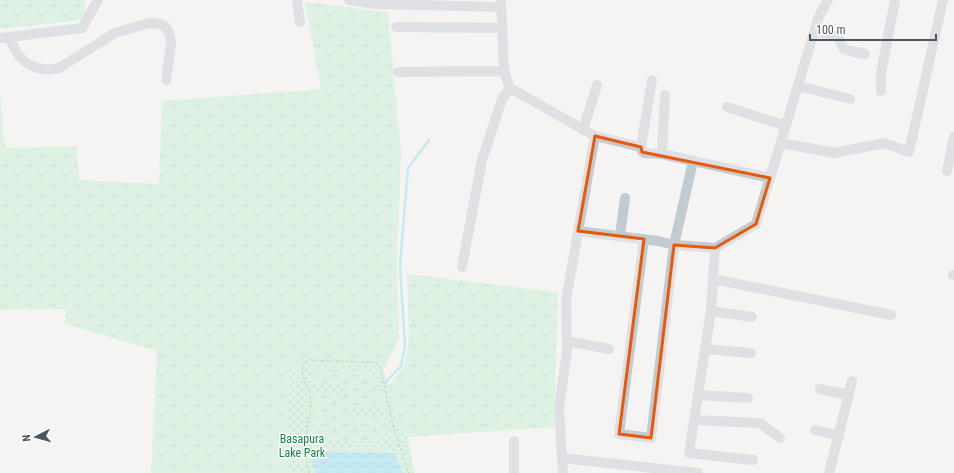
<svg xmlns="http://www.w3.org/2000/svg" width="954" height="473" font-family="'Roboto Condensed',sans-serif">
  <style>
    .grass { fill: url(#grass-tufts) }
    .wetland { fill: url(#wetland-marsh) }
    .park { fill: url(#park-dots); fill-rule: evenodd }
    .water { fill: url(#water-waves) }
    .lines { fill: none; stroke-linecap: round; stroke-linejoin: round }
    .stream { stroke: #8de1f0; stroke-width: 2.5 }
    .path { stroke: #78d2a0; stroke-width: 1.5; stroke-dasharray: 3 2; stroke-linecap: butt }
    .minor { stroke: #c0cbd2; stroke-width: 10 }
    .marked { fill: none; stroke: #e8590c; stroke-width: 3; stroke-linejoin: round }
    .labels { text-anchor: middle; stroke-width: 3; stroke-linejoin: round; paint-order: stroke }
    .park-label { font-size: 12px; fill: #148848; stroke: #fff }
  </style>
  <defs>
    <pattern id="grass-tufts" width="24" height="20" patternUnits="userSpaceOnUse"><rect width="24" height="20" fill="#c2f2d2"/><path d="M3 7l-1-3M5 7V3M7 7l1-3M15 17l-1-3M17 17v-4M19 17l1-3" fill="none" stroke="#a0c7ae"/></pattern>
    <pattern id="wetland-marsh" width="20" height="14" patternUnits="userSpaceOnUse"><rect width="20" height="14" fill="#c2f2d2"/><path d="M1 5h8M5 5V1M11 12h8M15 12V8" fill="none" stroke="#a0c7ae"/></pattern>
    <pattern id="park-dots" width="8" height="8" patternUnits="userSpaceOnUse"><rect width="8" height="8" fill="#c2f2d2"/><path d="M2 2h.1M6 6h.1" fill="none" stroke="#a0c7ae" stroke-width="1.8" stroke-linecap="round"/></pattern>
    <pattern id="water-waves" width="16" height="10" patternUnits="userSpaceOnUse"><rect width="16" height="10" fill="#8de1f0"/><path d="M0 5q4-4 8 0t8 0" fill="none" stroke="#75b9c6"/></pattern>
  </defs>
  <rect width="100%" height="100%" fill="#f5f3f3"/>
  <path class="grass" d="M 0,0 L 85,0 L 84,20 L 0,29 Z
    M 305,2 L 388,12 L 401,151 L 397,258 L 399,339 L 383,371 L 379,359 L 289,364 L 286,473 L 151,473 L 157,351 L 65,324 L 66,309 L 0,310 L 0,91 L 5,148 L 77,146 L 79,180 L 159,184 L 162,101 L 321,89 Z
    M 407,274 L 558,292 L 554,427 L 408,437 L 400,424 L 388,386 L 404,367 L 409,337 Z"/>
  <path class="wetland" d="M 364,372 L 373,378 L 382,405 L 350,407 L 346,416 L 350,419 L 385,416 L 386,433 L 377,441 L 320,439 L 316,435 L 318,396 L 347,394 L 349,389 L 343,383 L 315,384 L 313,374 Z"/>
  <path class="park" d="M 295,357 L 380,359 L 400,424 L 408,437 L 415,473 L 403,473 L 395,453 L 318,451 L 311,462 L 315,473 L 286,473 L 289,364 ZM 364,372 L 373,378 L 382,405 L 351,407 L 345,411 L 346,416 L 350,419 L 385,416 L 386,433 L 377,441 L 320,439 L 316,435 L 318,396 L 345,395 C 349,393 350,389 347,385 L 343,383 L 316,384 L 313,374 Z"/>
  <path class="water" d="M 318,451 L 395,453 L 403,473 L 315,473 L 311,462 Z"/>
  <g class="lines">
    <path class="stream" d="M 385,383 L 401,366 L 405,346 L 400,265 L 408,168 L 429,140"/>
    <path class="path" d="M 309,473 C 305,460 306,437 308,423 C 309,416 311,409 311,402 C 311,388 298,378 304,363 L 307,360 L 371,362 L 375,363 L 380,367 L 394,429 L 409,473"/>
    <path class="minor" d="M 297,0 L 300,22
      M 349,0 L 375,4 L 501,7
      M 501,0 L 504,71 L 510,88 L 595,136 L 566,300 L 567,351 L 559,408 L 563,473
      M 396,27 L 502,28
      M 815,31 L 837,36 L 845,50 L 865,54
      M 0,38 L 82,28 L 98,0
      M 9,38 C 12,44 16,52 20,57 C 30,68 46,72 59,68 L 115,33 L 149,23 L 160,24 L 166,27 L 170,36 L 171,44 L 166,80
      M 398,72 L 504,71
      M 652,80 L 641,147 L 642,151 L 645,153 L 662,154 L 770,178
      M 798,86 L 850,99
      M 881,91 L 881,73 L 895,0
      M 727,107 L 786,126
      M 583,130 L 597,85
      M 595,136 L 641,147
      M 781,143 L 835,153 L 884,143 L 909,152 L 943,0
      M 662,154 L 665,95
      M 947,171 L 954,137
      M 578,231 L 658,241 L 674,245 L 715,248 L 756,224 L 819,16 L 828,0
      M 620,236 L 625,198
      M 644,239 L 619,434 L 651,438 L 674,245 L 693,161
      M 715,248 L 711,311 L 689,453 L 753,460
      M 462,267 L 482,160 L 502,99 L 510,88
      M 953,275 L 954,275
      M 713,279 L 891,315
      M 711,311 L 752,317
      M 567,341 L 609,349
      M 705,349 L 751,353
      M 820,389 L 849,395
      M 698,395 L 748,398
      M 694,420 L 760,423 L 780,438
      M 815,430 L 839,436
      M 514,441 L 514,473
      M 562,458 L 698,473
      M 829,473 L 852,381"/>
  </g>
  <path d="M0 0H954V473H0ZM 595,136 L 641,147 L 642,152 L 770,178 L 756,224 L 715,248 L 674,245 L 651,438 L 619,434 L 644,239 L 578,231 Z" fill="#f5f3f3" fill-opacity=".55" fill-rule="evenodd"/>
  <path class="marked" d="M 595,136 L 641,147 L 642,152 L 770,178 L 756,224 L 715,248 L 674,245 L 651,438 L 619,434 L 644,239 L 578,231 Z"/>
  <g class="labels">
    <g class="park-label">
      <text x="302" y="443">Basapura<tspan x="302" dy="14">Lake Park</tspan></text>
    </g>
  </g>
  <g transform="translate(36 437) rotate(264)" stroke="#ffffff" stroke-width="3" paint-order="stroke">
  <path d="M0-3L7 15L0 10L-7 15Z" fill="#495761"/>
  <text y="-6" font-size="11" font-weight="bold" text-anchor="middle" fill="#495761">N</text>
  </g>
  <path d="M810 34v6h126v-6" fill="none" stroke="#495761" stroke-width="2"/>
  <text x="816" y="34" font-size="12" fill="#495761" stroke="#ffffff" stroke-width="3" paint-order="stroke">100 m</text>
</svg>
